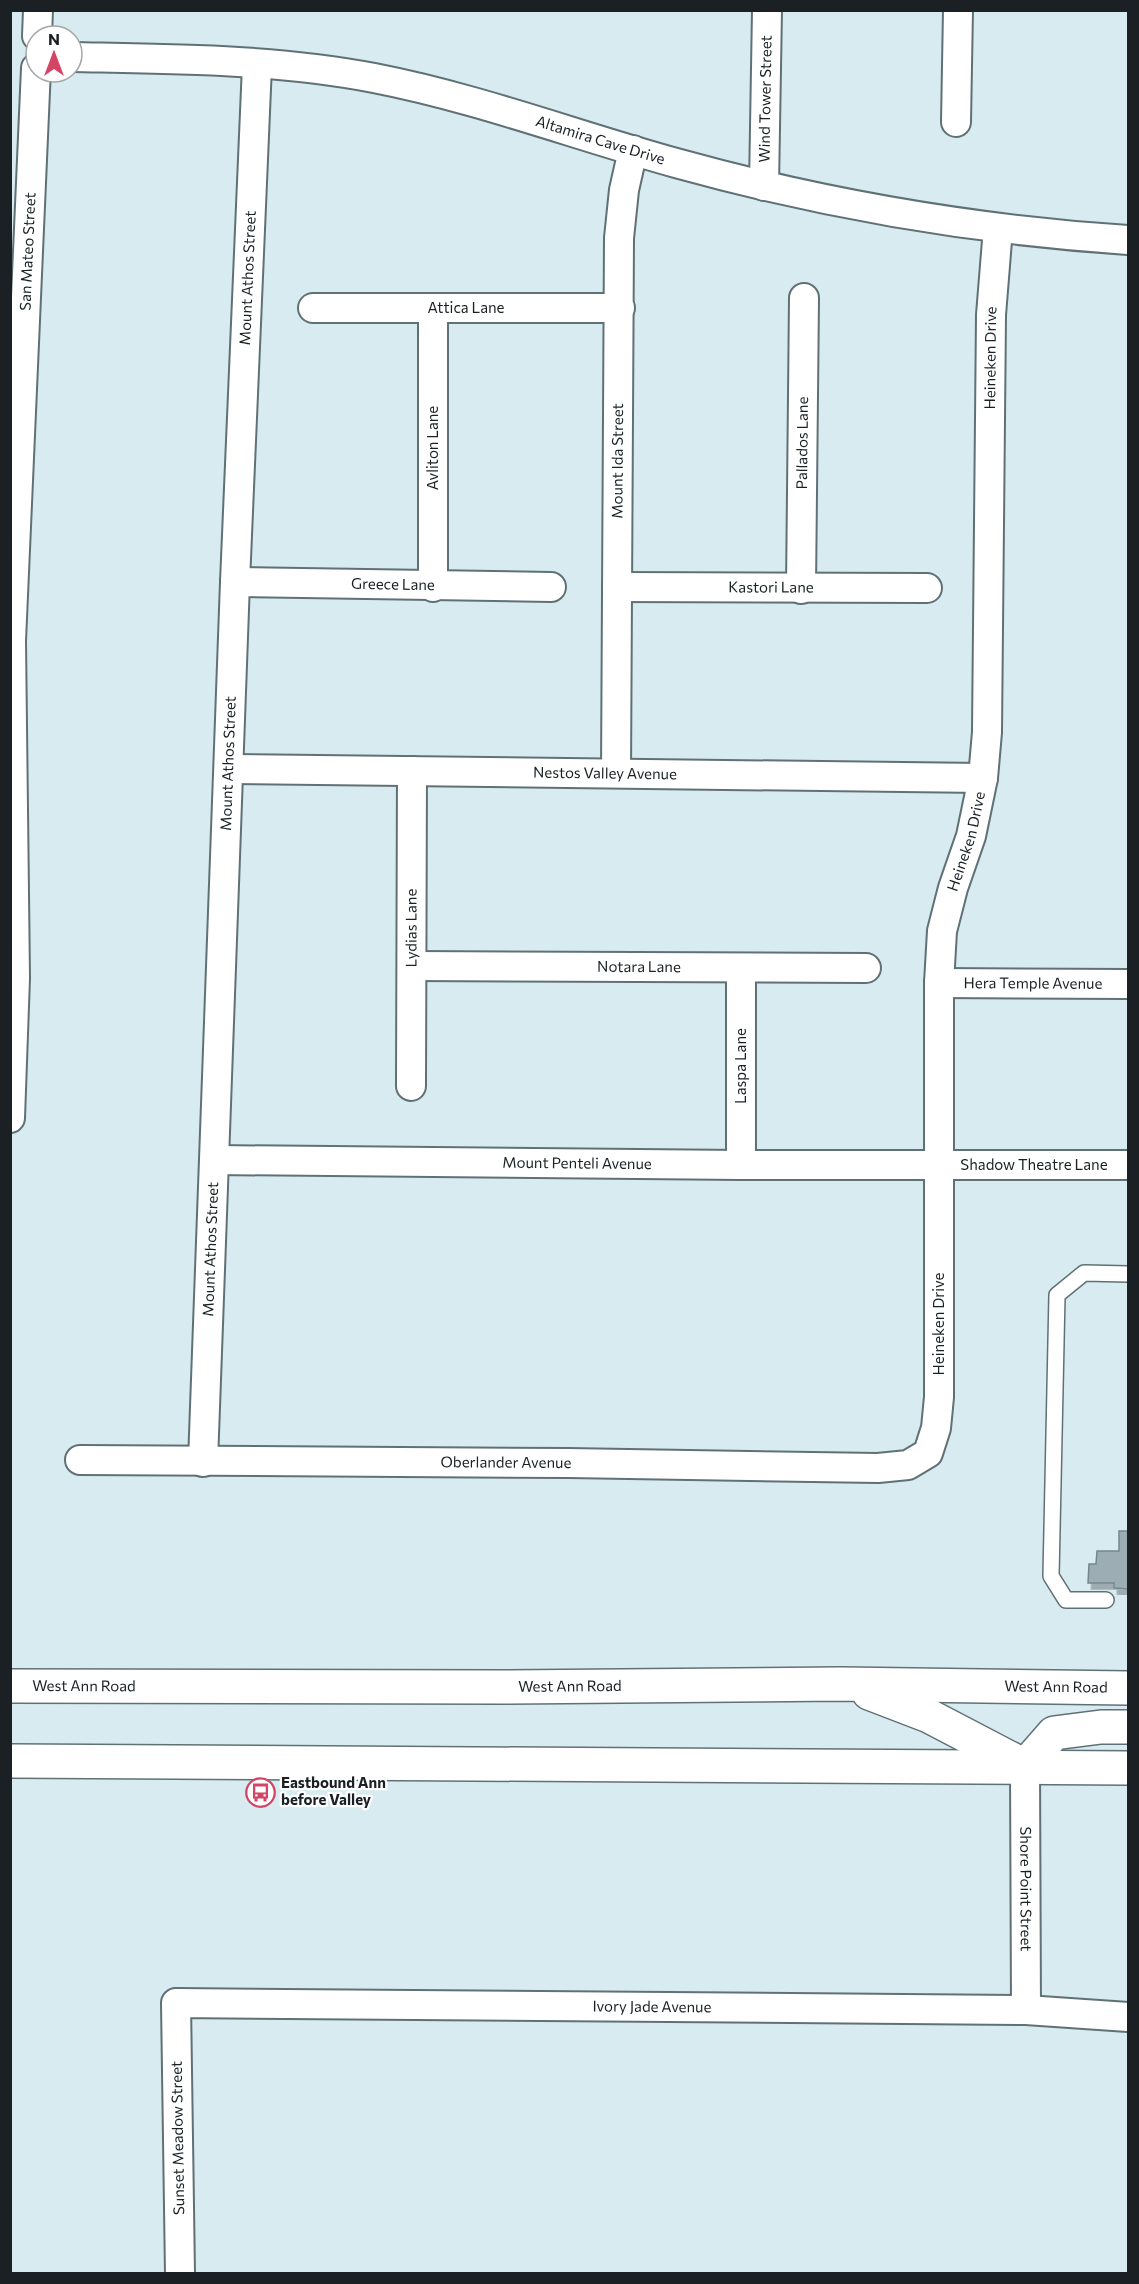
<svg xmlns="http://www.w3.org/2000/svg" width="1139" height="2284" font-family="Commissioner,sans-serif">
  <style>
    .building { fill: #9caeb4; stroke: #75868c; stroke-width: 1.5; filter: url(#shadow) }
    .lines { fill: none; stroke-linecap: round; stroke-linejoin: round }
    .lane-casing { stroke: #607176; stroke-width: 18 }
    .street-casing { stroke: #607176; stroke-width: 32 }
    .primary-casing { stroke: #607176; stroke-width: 36 }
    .lane { stroke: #fff; stroke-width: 15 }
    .street { stroke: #fff; stroke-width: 28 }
    .primary { stroke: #fff; stroke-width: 33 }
    .labels { text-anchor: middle; stroke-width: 4.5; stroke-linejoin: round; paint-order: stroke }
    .street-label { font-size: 15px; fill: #1a2023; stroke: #fff }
    .poi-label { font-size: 15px; font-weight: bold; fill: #1a2023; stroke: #fff; text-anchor: start }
  </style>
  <defs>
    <filter id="shadow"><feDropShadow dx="3.5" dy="6" stdDeviation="0" flood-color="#0004"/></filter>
  </defs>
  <rect width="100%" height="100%" fill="#d8ebf1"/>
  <path class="building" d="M 1119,1531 L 1128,1531 L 1128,1589 L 1114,1588 L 1114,1583 L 1088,1583 L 1089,1564 L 1096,1564 L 1097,1551 L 1119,1551 Z"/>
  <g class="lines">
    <defs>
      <path id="lane" d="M 1106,1600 L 1066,1600 L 1051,1576 L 1057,1295 L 1084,1273 L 1128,1274"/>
      <g id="street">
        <path d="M 37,36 L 38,10"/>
        <path id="s1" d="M 72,57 C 172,59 275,59 374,78 C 477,98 575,135 676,163 C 824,204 976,230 1128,240"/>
        <path d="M 956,122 L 958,10"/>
        <path id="s2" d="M 764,186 L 767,10"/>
        <path id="s3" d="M 313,308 L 620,308"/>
        <path id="s4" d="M 235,582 L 551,587"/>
        <path d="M 433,587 L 433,309"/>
        <path id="s5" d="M 617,587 L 927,588"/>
        <path id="s6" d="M 801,589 L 804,298"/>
        <path id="s7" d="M 229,769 L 983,778"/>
        <path id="s8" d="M 616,773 L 619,238 L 624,190 L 633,150"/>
        <path id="s9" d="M 413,966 L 866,968"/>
        <path d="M 741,968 L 741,1165"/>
        <path id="s10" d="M 939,983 L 1128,984"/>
        <path id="s11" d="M 411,1086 L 412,771"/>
        <path id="s12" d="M 10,1118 L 15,978 L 11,641 L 36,68"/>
        <path id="s13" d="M 215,1160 L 741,1165 L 1128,1165"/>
        <path id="s14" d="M 80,1460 L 568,1463 L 878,1468 L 908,1465 L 928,1453 L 936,1428 L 939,1397 L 939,983 L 942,931 L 953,888 L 971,836 L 983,778 L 987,732 L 991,315 L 998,228"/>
        <path id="s15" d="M 203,1462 L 235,582 L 257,65"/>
        <path id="s16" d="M 1025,1766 L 1026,2010"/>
        <path id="s17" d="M 180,2274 L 176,2003 L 1026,2010 L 1128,2017"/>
      </g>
      <g id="primary">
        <path id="s18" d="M 10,1686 L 500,1687 L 842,1684 L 1128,1688"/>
        <path d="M 869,1693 L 929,1716 L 1021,1764"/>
        <path d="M 10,1761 L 1128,1768"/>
        <path d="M 1025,1766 L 1054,1733 L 1101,1727 L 1128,1727"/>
      </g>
    </defs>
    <use href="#lane" class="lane-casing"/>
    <use href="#street" class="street-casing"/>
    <use href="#primary" class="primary-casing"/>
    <use href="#lane" class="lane"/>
    <use href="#street" class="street"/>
    <use href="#primary" class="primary"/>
  </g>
  <defs>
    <symbol id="bus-ring" viewBox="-11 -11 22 22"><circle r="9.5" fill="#fff" stroke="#d44465" stroke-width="1.5"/><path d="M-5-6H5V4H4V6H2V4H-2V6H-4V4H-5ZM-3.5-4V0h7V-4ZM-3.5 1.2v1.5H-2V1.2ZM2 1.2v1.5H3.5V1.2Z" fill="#d44465"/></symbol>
  </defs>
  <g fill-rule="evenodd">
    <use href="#bus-ring" x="244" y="1776" width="33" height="33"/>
  </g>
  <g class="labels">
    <g class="street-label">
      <text dy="5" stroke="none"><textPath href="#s2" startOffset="87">Wind Tower Street</textPath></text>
      <text dy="5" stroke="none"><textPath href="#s1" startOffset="538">Altamira Cave Drive</textPath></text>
      <text dy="5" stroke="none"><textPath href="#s12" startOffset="867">San Mateo Street</textPath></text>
      <text dy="5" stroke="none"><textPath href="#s15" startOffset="1185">Mount Athos Street</textPath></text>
      <text dy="5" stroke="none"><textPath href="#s3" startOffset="153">Attica Lane</textPath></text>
      <text dy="5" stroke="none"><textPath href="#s14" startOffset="1954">Heineken Drive</textPath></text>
      <text dy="5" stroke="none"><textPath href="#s6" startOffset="146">Pallados Lane</textPath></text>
      <text transform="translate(433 448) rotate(-90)" y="5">Avliton Lane</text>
      <text dy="5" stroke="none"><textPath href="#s8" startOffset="312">Mount Ida Street</textPath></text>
      <text dy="5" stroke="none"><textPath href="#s4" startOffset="158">Greece Lane</textPath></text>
      <text dy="5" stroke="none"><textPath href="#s5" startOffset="154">Kastori Lane</textPath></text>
      <text dy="5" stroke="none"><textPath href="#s15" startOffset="699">Mount Athos Street</textPath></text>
      <text dy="5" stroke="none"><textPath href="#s7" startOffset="376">Nestos Valley Avenue</textPath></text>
      <text dy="5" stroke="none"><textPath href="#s14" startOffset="1468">Heineken Drive</textPath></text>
      <text dy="5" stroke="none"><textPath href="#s11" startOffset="158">Lydias Lane</textPath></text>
      <text dy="5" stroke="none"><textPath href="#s9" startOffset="226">Notara Lane</textPath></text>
      <text dy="5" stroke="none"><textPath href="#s10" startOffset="94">Hera Temple Avenue</textPath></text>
      <text transform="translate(741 1066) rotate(-90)" y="5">Laspa Lane</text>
      <text dy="5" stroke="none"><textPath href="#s13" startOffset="362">Mount Penteli Avenue</textPath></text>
      <text dy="5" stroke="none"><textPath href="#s13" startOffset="819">Shadow Theatre Lane</textPath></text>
      <text dy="5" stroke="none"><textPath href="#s15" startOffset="213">Mount Athos Street</textPath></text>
      <text transform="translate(939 1324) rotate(-90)" y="5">Heineken Drive</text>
      <text dy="5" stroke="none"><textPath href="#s14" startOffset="426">Oberlander Avenue</textPath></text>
      <text dy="5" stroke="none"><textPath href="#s18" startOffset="74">West Ann Road</textPath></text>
      <text dy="5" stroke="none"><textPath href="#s18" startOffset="560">West Ann Road</textPath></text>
      <text dy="5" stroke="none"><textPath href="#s18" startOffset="1046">West Ann Road</textPath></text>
      <text dy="5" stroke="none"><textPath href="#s16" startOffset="123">Shore Point Street</textPath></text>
      <text dy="5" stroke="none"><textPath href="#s17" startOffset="747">Ivory Jade Avenue</textPath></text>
      <text transform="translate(178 2138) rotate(-91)" y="5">Sunset Meadow Street</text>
    </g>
    <g class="poi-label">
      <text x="281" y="1788">Eastbound Ann<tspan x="281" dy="17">before Valley</tspan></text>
    </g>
  </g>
  <rect width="1139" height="2284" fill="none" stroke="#1a2023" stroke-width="24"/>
  <g transform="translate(54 54)"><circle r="28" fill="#ffffff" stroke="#a3a6a7" stroke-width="1.5"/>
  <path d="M0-4.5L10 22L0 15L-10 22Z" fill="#d44465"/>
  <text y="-9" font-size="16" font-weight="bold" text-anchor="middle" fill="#1a2023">N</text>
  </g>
</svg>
